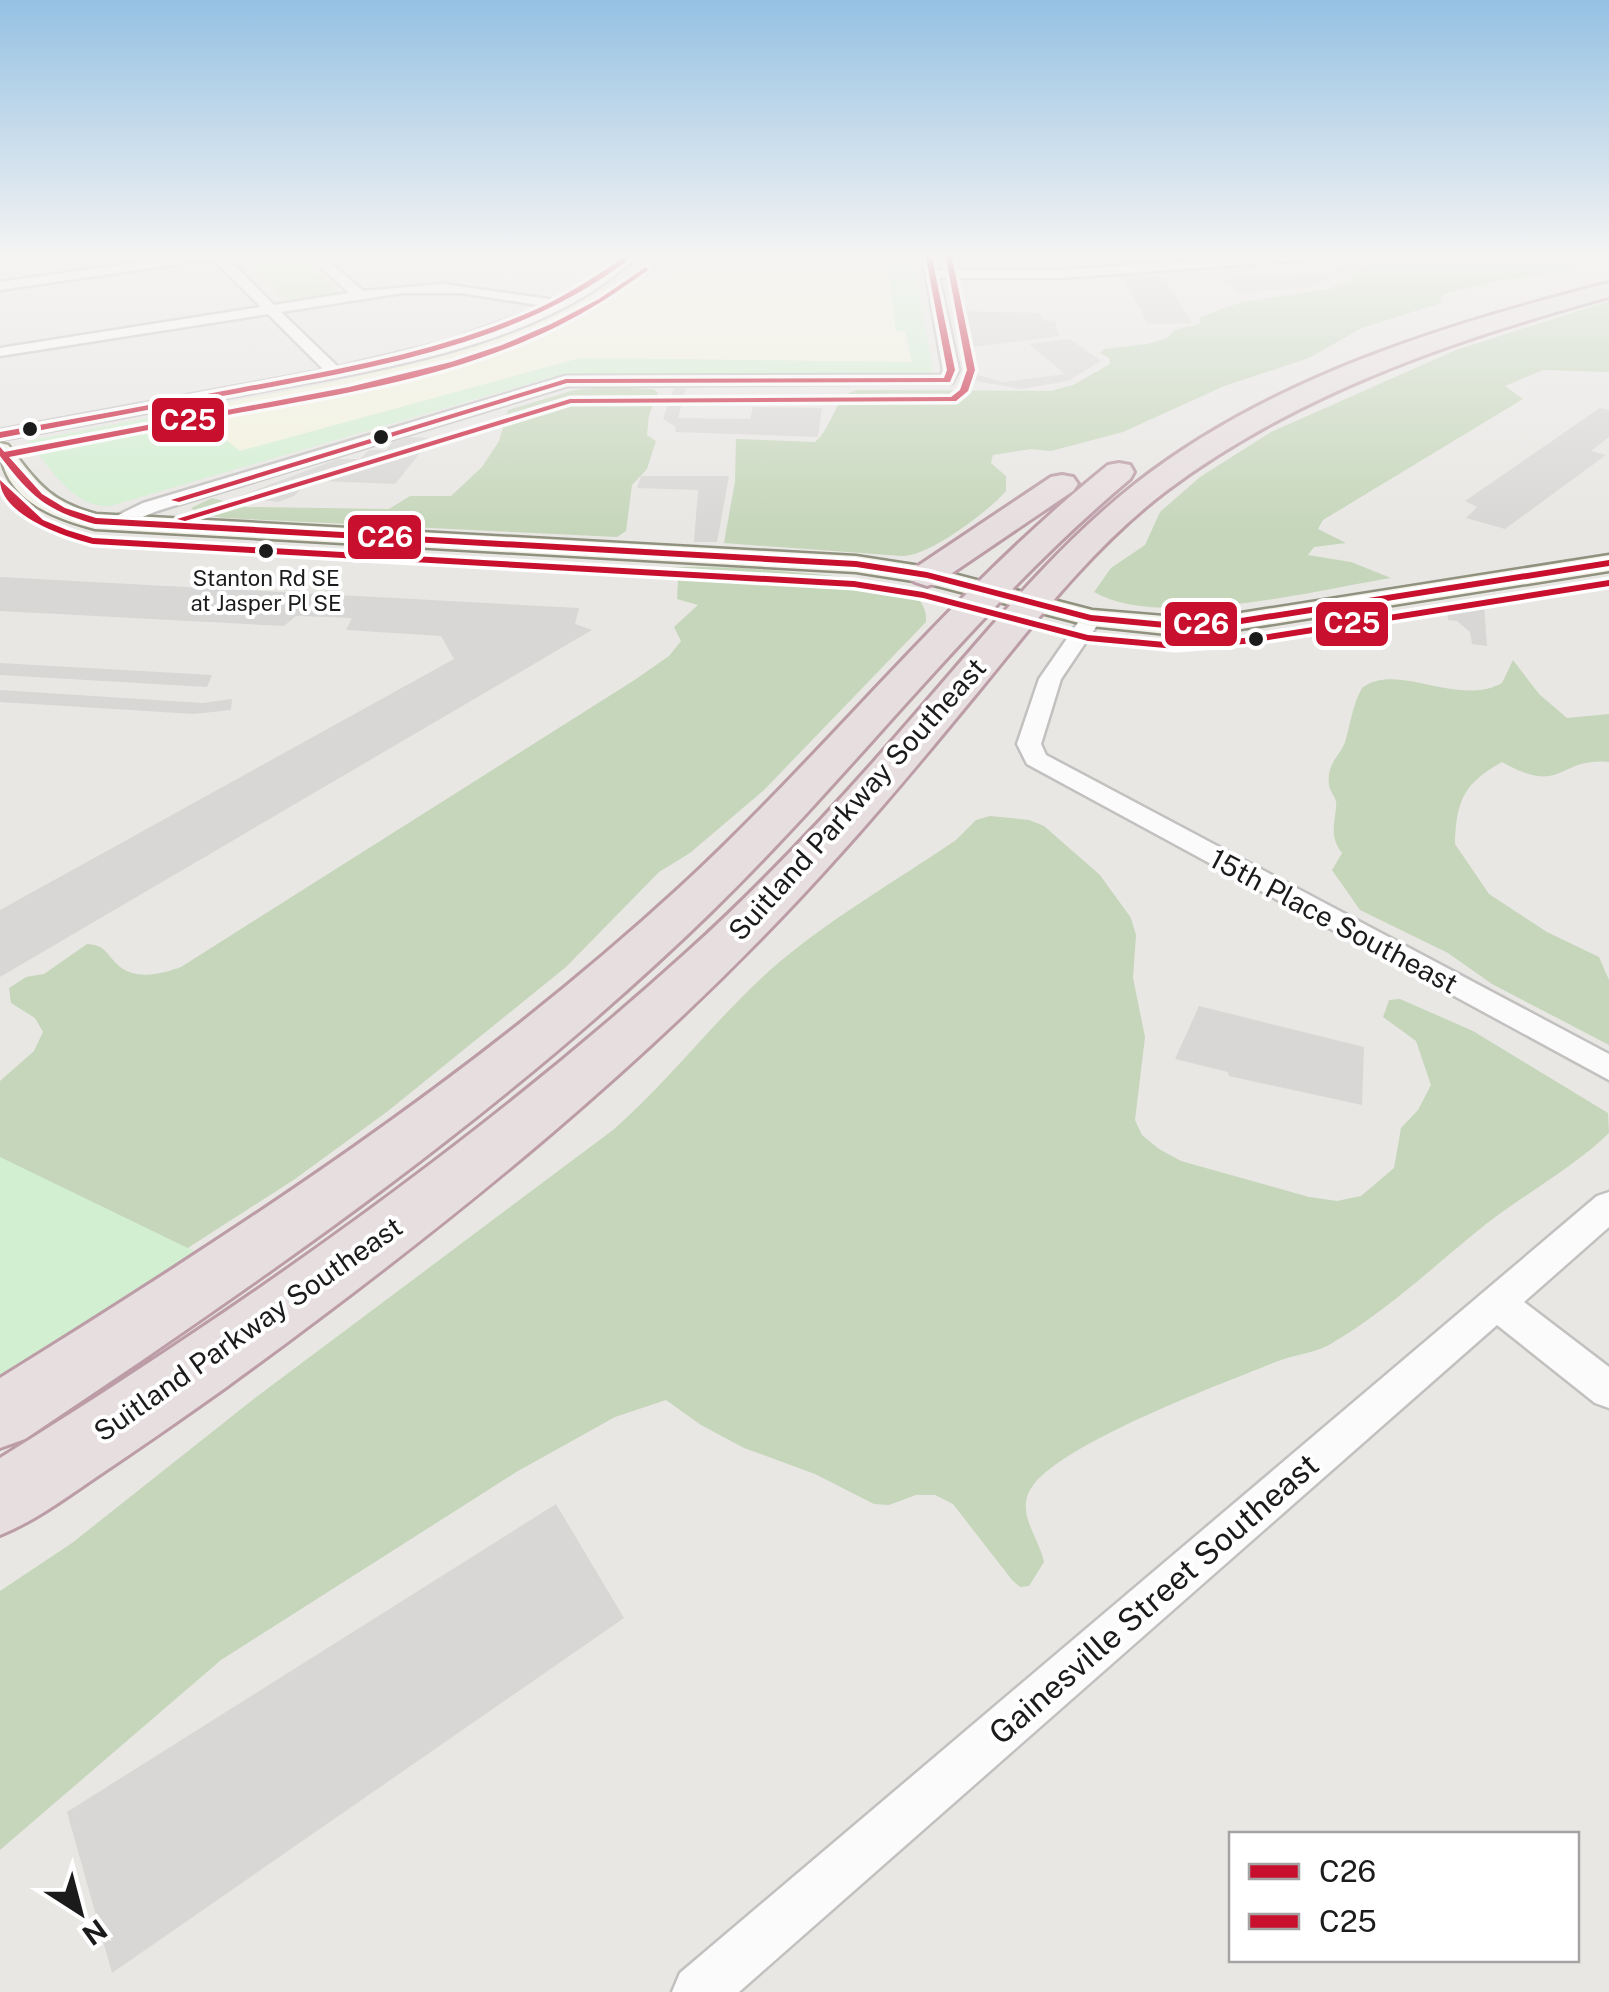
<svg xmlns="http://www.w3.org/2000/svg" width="1609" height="1992" font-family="'Public Sans',sans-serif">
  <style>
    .residential { fill: #d8d7d5 }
    .education { fill: #f3f3de }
    .grass { fill: #d6e5c4 }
    .forest { fill: #c5d6ba }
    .park { fill: #d2efd1 }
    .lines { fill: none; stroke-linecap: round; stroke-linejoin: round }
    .street-casing { stroke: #c2c1c0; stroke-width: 5 }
    .secondary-casing { stroke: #90917e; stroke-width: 5 }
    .highway-casing { stroke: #bc9da7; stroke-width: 6 }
    .street { fill: #fcfbfb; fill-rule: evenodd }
    .secondary { fill: #f2f1e9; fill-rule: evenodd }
    .highway { fill: #e7dedf; fill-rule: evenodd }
    .bus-1-casing { stroke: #fff; stroke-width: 7 }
    .bus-2-casing { stroke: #fff; stroke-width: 7 }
    .bus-1 { fill: #c8102e; fill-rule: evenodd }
    .bus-2 { fill: #c8102e; fill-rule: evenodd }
    .bus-dot { fill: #1b1b1b; stroke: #fff; stroke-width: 4 }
    .labels { text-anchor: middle; stroke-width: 8; stroke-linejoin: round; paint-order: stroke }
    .far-bus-label { font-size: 22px; fill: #1b1b1b; stroke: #fff }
    .street-label { font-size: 28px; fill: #1b1b1b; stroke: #fff }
    .near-street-label { font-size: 32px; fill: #1b1b1b; stroke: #fff }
    .line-badge { stroke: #fff; stroke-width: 4 }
    .badge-label { font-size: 28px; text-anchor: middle; font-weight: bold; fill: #fff }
  </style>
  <rect width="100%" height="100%" fill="#e9e7e4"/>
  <path class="residential" d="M 1359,257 L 1365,262 L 1363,266 L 1308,287 L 1240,293 L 1221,280 L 1334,272 L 1348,265 L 1349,258 Z
    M 1134,273 L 1164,278 L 1192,323 L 1148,324 L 1123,278 Z
    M 964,311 L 1040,313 L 1043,320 L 1055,321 L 1059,336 L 973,347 L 965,336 L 969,334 L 966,320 L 961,319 Z
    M 1070,339 L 1101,361 L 1068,381 L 1021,389 L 971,380 L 974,374 L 1003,382 L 1065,374 L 1029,344 Z
    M 674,388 L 686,388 L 678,418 L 750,419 L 753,407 L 822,408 L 818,437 L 675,432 L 676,427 L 663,419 Z
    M 1600,408 L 1609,410 L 1609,437 L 1591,451 L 1606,455 L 1505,529 L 1466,518 L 1477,507 L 1465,501 Z
    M 409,437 L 432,438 L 395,484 L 321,481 L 305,485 L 294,496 L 278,502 L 237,497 L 338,459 L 360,459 L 369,450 L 386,450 L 393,442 Z
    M 641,476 L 729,476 L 717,542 L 694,542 L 698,490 L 637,488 Z
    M 0,577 L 579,608 L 575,624 L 592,630 L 0,977 L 0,910 L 454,659 L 441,636 L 346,630 L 352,618 L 296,616 L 284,626 L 0,611 Z
    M 1456,601 L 1484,604 L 1487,646 L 1472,644 L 1470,632 L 1457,621 L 1448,620 L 1447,603 Z
    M 0,663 L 212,675 L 207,687 L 0,675 Z
    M 0,690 L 203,703 L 232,699 L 231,710 L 194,714 L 0,702 Z
    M 1199,1006 L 1364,1047 L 1362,1105 L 1229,1076 L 1228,1072 L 1175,1059 Z
    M 556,1504 L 624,1618 L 112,1973 L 67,1812 Z"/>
  <path class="education" d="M 698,253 L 886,253 L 896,331 L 905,331 L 912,362 L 580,358 L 240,451 L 188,410 L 335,382 L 448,354 L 555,316 L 626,278 L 672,279 Z"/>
  <path class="grass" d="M 262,253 L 297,253 L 340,292 L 287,301 L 241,256 Z"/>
  <path class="forest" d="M 1380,253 L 1609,253 L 1609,263 L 1494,282 L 1449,293 L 1442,296 L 1441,303 L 1362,328 L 1309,358 L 1222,387 L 1123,432 L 1051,451 L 1031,449 L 993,455 L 991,463 L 1006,476 L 1006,491 C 989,511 928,557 902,556 L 724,543 L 735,481 L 736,439 L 815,442 C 834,426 834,395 857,390 L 1051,391 L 1073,385 L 1110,364 L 1109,358 L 1100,353 L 1104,349 L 1147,344 L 1167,338 L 1175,330 L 1200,324 L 1200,317 L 1242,302 L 1328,289 L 1353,280 L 1352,275 L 1369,264 L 1364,258 Z
    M 1609,301 L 1609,372 L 1543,370 L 1505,386 L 1523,399 L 1323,520 L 1318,529 L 1346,543 L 1314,547 L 1308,555 L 1351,562 L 1391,578 C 1316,590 1160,630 1094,592 L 1111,568 L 1145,545 L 1160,512 L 1200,477 L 1271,432 L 1456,350 Z
    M 603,387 L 653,389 L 658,393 L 649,415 L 647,435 L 656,441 L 647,469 L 632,485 L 626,531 L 617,537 L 225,518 L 200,515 L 191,508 L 212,498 L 247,507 L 389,509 L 410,496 L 451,496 L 482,467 L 499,441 L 508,410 L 574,390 Z
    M 668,568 C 706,563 875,575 907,591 C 920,598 927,607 926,622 L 764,790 L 690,853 L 659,872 L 566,967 L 388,1111 L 295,1179 L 0,1369 L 0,1081 L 34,1051 L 43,1032 L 35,1018 L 11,1003 L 9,988 L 26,977 L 44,974 L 87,944 C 106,945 106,954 118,965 C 135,981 162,974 181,967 L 633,681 L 669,656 L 681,641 L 674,627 L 698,605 L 677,599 L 678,581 L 665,571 Z
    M 1513,660 L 1539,694 L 1567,718 L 1609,714 L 1609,762 C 1556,757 1564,797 1502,762 C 1464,783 1456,801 1455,844 L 1489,894 L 1547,932 L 1599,957 L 1609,980 L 1609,1045 L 1492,984 L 1448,953 L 1360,910 L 1332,870 L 1342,853 C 1330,838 1334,826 1336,808 C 1338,797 1330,794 1329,785 C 1326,763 1341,755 1345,742 C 1351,723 1352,706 1362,688 C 1398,661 1456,708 1502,683 Z
    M 990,816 L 1029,820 L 1044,826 L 1100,875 L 1131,918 L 1136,935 L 1133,978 L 1145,1037 L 1135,1120 L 1142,1135 L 1159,1149 L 1181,1161 L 1309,1197 L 1337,1201 L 1361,1196 L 1394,1168 L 1401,1128 L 1418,1110 L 1431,1085 L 1416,1041 L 1383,1017 L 1389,1000 L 1400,999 L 1473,1031 L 1608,1113 L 1609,1133 C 1573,1168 1526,1193 1486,1224 C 1435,1265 1386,1312 1329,1345 C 1314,1353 1294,1355 1278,1361 C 1221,1384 1069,1440 1034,1484 C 1013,1511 1038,1534 1044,1562 L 1029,1586 L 1020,1587 L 1012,1580 L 953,1504 L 935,1495 L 916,1495 L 889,1505 L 874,1504 L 815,1474 L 744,1448 L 701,1425 L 666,1400 L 615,1417 L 518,1471 L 221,1660 L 0,1850 L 0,1591 L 72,1543 L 255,1398 L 613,1130 C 668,1082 713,1022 768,972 C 824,922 893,883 956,840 L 976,820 Z"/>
  <path class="park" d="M 886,253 L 912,253 L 934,377 L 578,373 L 548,378 L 110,506 C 72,508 50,467 28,441 L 188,410 L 240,451 L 580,358 L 912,362 L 905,331 L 896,331 Z
    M 0,1157 L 198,1253 L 0,1379 Z"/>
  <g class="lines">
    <defs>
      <path id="street" d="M 205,253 L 237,253 L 226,257 L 274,305 L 349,293 L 306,253 L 319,253 L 363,291 L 442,284 L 555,300 L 591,280 L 626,253 L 640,253 C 546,348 367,371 241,395 C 161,410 80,425 0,440 L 0,430 L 324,370 L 268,314 L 0,356 L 0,348 L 261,307 L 213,259 L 0,290 L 0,282 ZM 402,293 L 461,293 L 544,306 L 444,342 L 338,367 L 281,312 Z
        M 922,253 L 934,253 L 938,270 L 1060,270 L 1296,253 L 1353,253 L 1347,257 L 1060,278 L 939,278 L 959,370 L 952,383 L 567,386 L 157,511 L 118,527 L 104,527 L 102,523 L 143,503 L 566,376 L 941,375 L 943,370 Z
        M 1091,612 L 1102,618 L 1061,679 L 1041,744 L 1046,755 L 1609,1054 L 1609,1080 L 1027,764 L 1017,744 L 1039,679 L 1084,614 Z
        M 1609,1192 L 1609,1227 L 1524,1302 L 1609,1367 L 1609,1408 L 1595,1403 L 1497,1325 L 739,1992 L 672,1992 L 680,1973 L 1597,1196 Z"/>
      <path id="secondary" d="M 0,443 L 8,445 C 37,482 48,501 96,514 L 856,556 L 927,567 L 1092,610 L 1176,617 L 1241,613 L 1609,555 L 1609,571 L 1241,629 L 1176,635 L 1091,626 L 926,583 L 856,572 L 95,529 C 49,517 0,497 0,443 Z"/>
      <path id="highway" d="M 1609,283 L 1609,297 C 1453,340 1297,393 1166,491 C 1095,545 1038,618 982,687 C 936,743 890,799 841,853 C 660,1056 445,1228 225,1388 C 180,1420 135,1451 89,1482 C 60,1502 32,1522 0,1535 L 0,1458 C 241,1308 475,1144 686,953 C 769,878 845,796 918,711 C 987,632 1053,549 1135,484 C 1270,378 1446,324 1609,283 Z
        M 1119,463 L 1130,465 L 1134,472 L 1130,479 C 975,609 856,771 711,912 C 503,1114 265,1279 25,1439 L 0,1448 L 0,1378 C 237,1231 472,1078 678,889 C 827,752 950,592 1108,465 Z
        M 1062,475 L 1073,477 L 1078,484 L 1073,491 L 939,582 L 927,586 L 915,582 L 909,575 L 915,568 L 1051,477 Z"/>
    </defs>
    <use href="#street" class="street-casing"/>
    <use href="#secondary" class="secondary-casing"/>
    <use href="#highway" class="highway-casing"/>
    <use href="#street" class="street"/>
    <use href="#secondary" class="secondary"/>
    <use href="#highway" class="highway"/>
    <defs>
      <path id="bus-1" d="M 630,253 L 637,253 C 525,343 377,367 239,393 C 160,407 80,423 0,438 L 0,432 C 80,418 159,403 239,388 C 341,369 444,351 539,308 C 571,293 601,273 630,253 Z
        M 925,253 L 931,253 L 955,370 L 950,382 L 567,383 L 179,502 L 171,500 L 566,379 L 944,378 L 947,370 Z
        M 0,447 L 42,494 L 65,508 L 96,518 L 856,561 L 927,572 L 1091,615 L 1176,623 L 1241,618 L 1609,560 L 1609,566 L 1241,624 L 1176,629 L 1091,621 L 927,578 L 856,567 L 95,524 C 45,510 31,496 0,456 Z"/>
      <path id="bus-2" d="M 945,253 L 951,253 L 975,370 L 968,391 L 956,401 L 571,403 L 185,521 L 177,519 L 570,399 L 951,397 L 960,390 L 967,370 Z
        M 646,267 L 648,270 C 619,291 590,310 558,326 C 460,375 349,393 243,412 C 163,427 84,442 4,458 L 0,455 L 4,452 L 349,387 L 451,362 L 502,345 L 551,324 L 599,299 Z
        M 0,480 L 43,520 L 67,530 L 93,538 L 854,581 L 923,592 L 1088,635 L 1176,643 L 1244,638 L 1609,580 L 1609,586 L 1244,644 L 1176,649 L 1088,641 L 923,598 L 854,587 L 93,544 C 65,537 0,515 0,480 Z"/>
    </defs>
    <use href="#bus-1" class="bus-1-casing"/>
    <use href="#bus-2" class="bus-2-casing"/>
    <use href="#bus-1" class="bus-1"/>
    <use href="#bus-2" class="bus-2"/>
  </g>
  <linearGradient id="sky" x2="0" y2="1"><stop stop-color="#95c1e3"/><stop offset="0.48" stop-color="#f5f4f3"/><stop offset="1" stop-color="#f5f4f3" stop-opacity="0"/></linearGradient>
  <rect width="1609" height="532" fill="url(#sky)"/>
  <g class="bus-dot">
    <circle cx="30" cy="429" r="9"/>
    <circle cx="381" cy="437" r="9"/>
    <circle cx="266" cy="551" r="9"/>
    <circle cx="1256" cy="639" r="9"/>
  </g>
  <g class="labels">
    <g class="far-bus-label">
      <text x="266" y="586">Stanton Rd SE<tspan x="266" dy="25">at Jasper Pl SE</tspan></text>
    </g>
    <g class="street-label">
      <text transform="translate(857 799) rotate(-48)" y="10">Suitland Parkway Southeast</text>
      <text transform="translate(1334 921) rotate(28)" y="10">15th Place Southeast</text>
      <text transform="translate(248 1329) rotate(-35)" y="10">Suitland Parkway Southeast</text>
    </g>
    <g class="near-street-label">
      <text transform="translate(1154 1599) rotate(-41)" y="11">Gainesville Street Southeast</text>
    </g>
  </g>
  <g class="line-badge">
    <rect x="150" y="396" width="76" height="48" rx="10" fill="#c8102e"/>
    <rect x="346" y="513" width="77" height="48" rx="10" fill="#c8102e"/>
    <rect x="1314" y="600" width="76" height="48" rx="10" fill="#c8102e"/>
    <rect x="1163" y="600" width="76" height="48" rx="10" fill="#c8102e"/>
  </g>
  <g class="badge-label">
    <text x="188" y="430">C25</text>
    <text x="385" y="547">C26</text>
    <text x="1352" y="633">C25</text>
    <text x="1201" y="634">C26</text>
  </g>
  <rect x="1229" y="1832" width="350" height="130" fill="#ffffff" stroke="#a4a4a4" stroke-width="2.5"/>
  <rect x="1249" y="1864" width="50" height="15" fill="#c8102e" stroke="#a4a4a4" stroke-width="2.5"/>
  <text x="1319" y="1882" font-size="30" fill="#1b1b1b">C26</text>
  <rect x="1249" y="1914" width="50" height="15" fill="#c8102e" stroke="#a4a4a4" stroke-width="2.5"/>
  <text x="1319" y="1932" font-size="30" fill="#1b1b1b">C25</text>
  <g transform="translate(80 1912) rotate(144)" stroke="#ffffff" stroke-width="8" paint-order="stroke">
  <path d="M0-8L18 38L0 25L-18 38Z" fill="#1b1b1b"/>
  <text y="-15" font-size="28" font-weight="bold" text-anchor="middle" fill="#1b1b1b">N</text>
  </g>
</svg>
